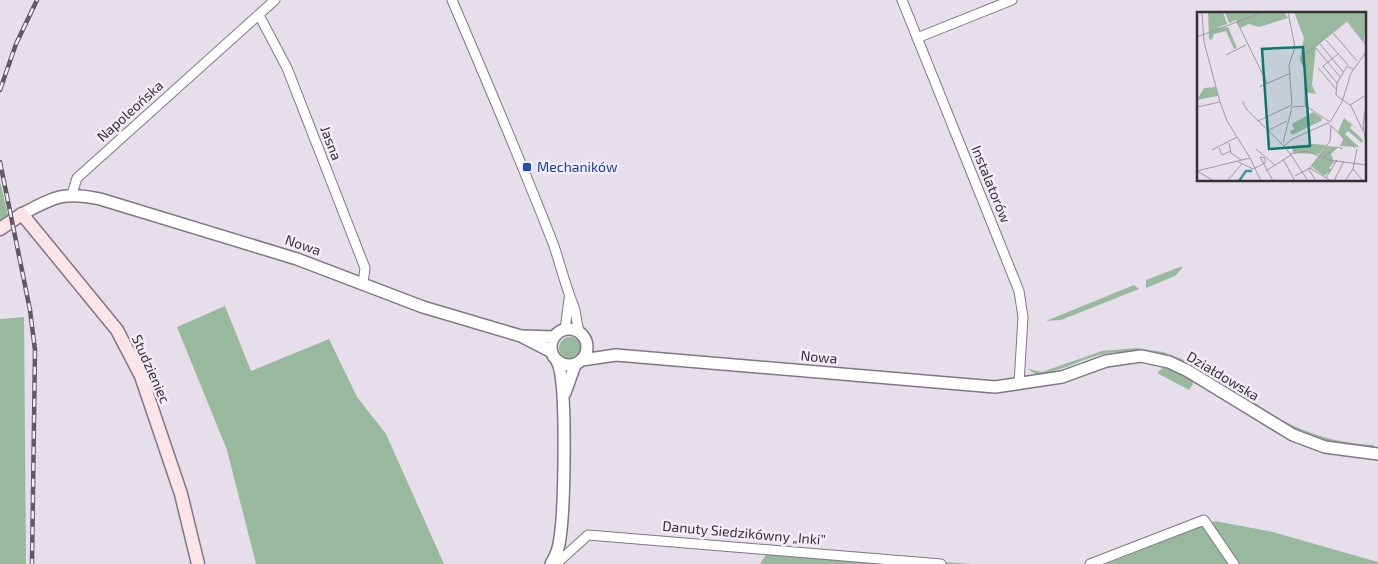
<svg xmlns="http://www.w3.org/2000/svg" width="1378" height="564" font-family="'Exo 2',sans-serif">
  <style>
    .green { fill: #99b99e }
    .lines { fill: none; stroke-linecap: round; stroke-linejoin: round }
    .minor-casing { stroke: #7f7783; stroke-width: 11 }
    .tertiary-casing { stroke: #7f7783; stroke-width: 14 }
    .secondary-casing { stroke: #7f7783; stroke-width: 15 }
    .minor { stroke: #fff; stroke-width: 9 }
    .tertiary { stroke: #fff; stroke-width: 11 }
    .secondary { stroke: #fce4e8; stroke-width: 12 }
    .rail-casing { stroke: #5f5a61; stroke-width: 4.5 }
    .rail { stroke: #f4ebf9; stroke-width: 2.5; stroke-dasharray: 8; stroke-linecap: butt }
    .transit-dot { fill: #1a4fb4; stroke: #f4ebf9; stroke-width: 2 }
    .labels { text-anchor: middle; stroke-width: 5; stroke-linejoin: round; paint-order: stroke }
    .street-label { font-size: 14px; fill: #343136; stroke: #f4ebf9 }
    .transit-label { font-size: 14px; fill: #164399; stroke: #f4ebf9; text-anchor: start }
    .inset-river { fill: none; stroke: #3f96a4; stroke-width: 2.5 }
    .inset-road { fill: none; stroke: #9f99a3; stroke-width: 1 }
    .view { fill: #0f766e; fill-opacity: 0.15; stroke: #0f766e; stroke-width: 2.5 }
    .inset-edge { fill: none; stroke: #343136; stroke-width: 2.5 }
  </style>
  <rect width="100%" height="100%" fill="#e6deeb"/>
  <path class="green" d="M 0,181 L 8,215 L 0,220 Z
    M 1180,267 L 1183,267 L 1175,276 L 1146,288 L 1146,280 Z
    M 1134,285 L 1139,289 L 1061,320 L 1046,321 Z
    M 225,306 L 251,371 L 329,339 L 357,397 L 386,434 L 444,564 L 256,564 L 227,450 L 177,327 Z
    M 24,317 L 26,564 L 0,564 L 0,319 Z
    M559 348a11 11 0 1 1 22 0a11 11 0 1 1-22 0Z
    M 1137,348 L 1163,352 L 1182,359 L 1248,400 L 1247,403 C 1213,382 1148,347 1108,353 C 1085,357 1065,370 1042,374 L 1035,374 L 1028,369 L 1042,372 L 1102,351 Z
    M 1165,366 L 1191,377 L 1193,384 L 1189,390 L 1157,373 Z
    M 1255,403 C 1291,429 1329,443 1374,445 L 1374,449 L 1344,447 L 1302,435 L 1252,406 Z
    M 1215,521 L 1273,532 L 1378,562 L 1378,564 L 1106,564 Z
    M 768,551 L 959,563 L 972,564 L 760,564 Z"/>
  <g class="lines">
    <defs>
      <path id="minor" d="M 452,0 C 487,82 522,163 554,246 C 561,267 566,288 574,307 C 577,316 576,324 580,333
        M 902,0 L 1019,291 L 1023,317 L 1019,384
        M 259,15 L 287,68 L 365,268 L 363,283
        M 917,38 L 1012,0
        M 72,194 L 77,178 L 275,0
        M 565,330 L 569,299
        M 556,564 L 588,535 L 941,564
        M 1090,564 L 1204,520 L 1234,564"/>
      <path id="tertiary" d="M 22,214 C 54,197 64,191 100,199 L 297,259 L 423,307 L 521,336 L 552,352
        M551 347a18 18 0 1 1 36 0a18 18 0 1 1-36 0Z
        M 522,336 L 554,337
        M 582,360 L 616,355 L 995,387 L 1062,377 L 1106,361 L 1141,356 L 1169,362 L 1188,371 L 1293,435 L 1325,447 L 1378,454
        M 565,393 L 575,365
        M 551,564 C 556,556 559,548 560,538 C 564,512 568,380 557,361"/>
      <path id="secondary" d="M 0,229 L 22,214 L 117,330 L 141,376 L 181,494 L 198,564"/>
    </defs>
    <use href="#minor" class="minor-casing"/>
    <use href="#tertiary" class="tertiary-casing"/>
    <use href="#secondary" class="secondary-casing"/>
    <use href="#minor" class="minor"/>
    <use href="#tertiary" class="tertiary"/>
    <use href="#secondary" class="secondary"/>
    <defs>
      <path id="rail" d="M 0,90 L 16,44 L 37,0
        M 0,162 L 30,310 L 35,350 L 32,564"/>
    </defs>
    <use href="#rail" class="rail-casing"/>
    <use href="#rail" class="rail"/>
  </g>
  <rect class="transit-dot" x="522" y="162" width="10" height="10" rx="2.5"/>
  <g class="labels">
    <g class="street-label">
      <text transform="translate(130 111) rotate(-42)" y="5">Napoleońska</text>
      <text transform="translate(331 143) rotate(69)" y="5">Jasna</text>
      <text transform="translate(991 184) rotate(68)" y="5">Instalatorów</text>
      <text transform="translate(303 245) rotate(19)" y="5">Nowa</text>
      <text transform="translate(819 357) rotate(5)" y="5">Nowa</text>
      <text transform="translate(151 369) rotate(66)" y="5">Studzieniec</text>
      <text transform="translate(1223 376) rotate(31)" y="5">Działdowska</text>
      <text transform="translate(744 533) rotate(5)" y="5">Danuty Siedzikówny „Inki”</text>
    </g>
    <g class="transit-label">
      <text x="537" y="172">Mechaników</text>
    </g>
  </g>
  <g transform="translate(1197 12)">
    <rect width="169" height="169" fill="#e6deeb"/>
    <path d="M 11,0 L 26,0 L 30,12 L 19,16 L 31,15 L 40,36 L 37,37 L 29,19 L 17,22 L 15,28 L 12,27 ZM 28,0 L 87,0 L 91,6 L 62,15 L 52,12 L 43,16 L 39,8 L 32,11 ZM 97,0 L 169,0 L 167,30 L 150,8 L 119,34 L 115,73 L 119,82 L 109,80 L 108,56 L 103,47 L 107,26 ZM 19,75 L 21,84 L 0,88 L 7,76 ZM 116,100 L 125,106 L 124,109 L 95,123 L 93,119 L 97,117 L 95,112 ZM 147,106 L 164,120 L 155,113 L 153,116 L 166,128 L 165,131 L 151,119 L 148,122 L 162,135 L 143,134 L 146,127 L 141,120 ZM 116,132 L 129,133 L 122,142 L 96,141 L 95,134 ZM 130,134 L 141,135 L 134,142 L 138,153 L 136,151 L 132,156 L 135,158 L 127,164 L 114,154 Z" fill="#99b99e"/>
    <path class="inset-river" d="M 42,169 L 49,159 L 55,159"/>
    <path class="inset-road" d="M 91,0 L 98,35 L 92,53 L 95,93M 40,10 L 70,71M 136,21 L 160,49M 0,25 L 66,0M 129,28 L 151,53M 123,32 L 146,60M 119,36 L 143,65M 29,43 L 49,33M 121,56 L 139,77M 156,57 L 150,54 L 140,71 L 139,83 L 154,94 L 166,119M 140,71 L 126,54 L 141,42M 62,75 L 94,61M 45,89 L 50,98 L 87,134M 153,93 L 169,83M 169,94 L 166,113 L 169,133M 0,95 L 23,90M 95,95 L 109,94 L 133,110 L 145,90 L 154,61 L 169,40M 110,95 L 108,92 L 108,57 L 103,47 L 150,9 L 169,33M 61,109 L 95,93M 72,118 L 90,109M 32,131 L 34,141 L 44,148M 86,131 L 95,95M 22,136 L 25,143 L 34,139M 59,137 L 78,153M 15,138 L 40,125M 93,142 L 109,139 L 132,148 L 169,153M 94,143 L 111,169M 63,145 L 76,169M 127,145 L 141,135 L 146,137M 53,146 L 64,169M 86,147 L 98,169M 42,150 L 56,157 L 68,151 L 68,146 L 63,145M 111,156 L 119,169M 113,156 L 134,169M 156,157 L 166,169M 0,159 L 17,169M 0,159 L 53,146 L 30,109 L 23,90 L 7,30 L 5,0M 69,159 L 94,143 L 87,134 L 95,127 L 131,111 L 158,136M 98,164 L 113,156 L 133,129 L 134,114M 129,166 L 140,148M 30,169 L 45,152M 137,169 L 147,149M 148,169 L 156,157 L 160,137"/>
    <path class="view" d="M 106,35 L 113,134 L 72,137 L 65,37 Z"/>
    <rect width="169" height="169" class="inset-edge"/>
  </g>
</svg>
